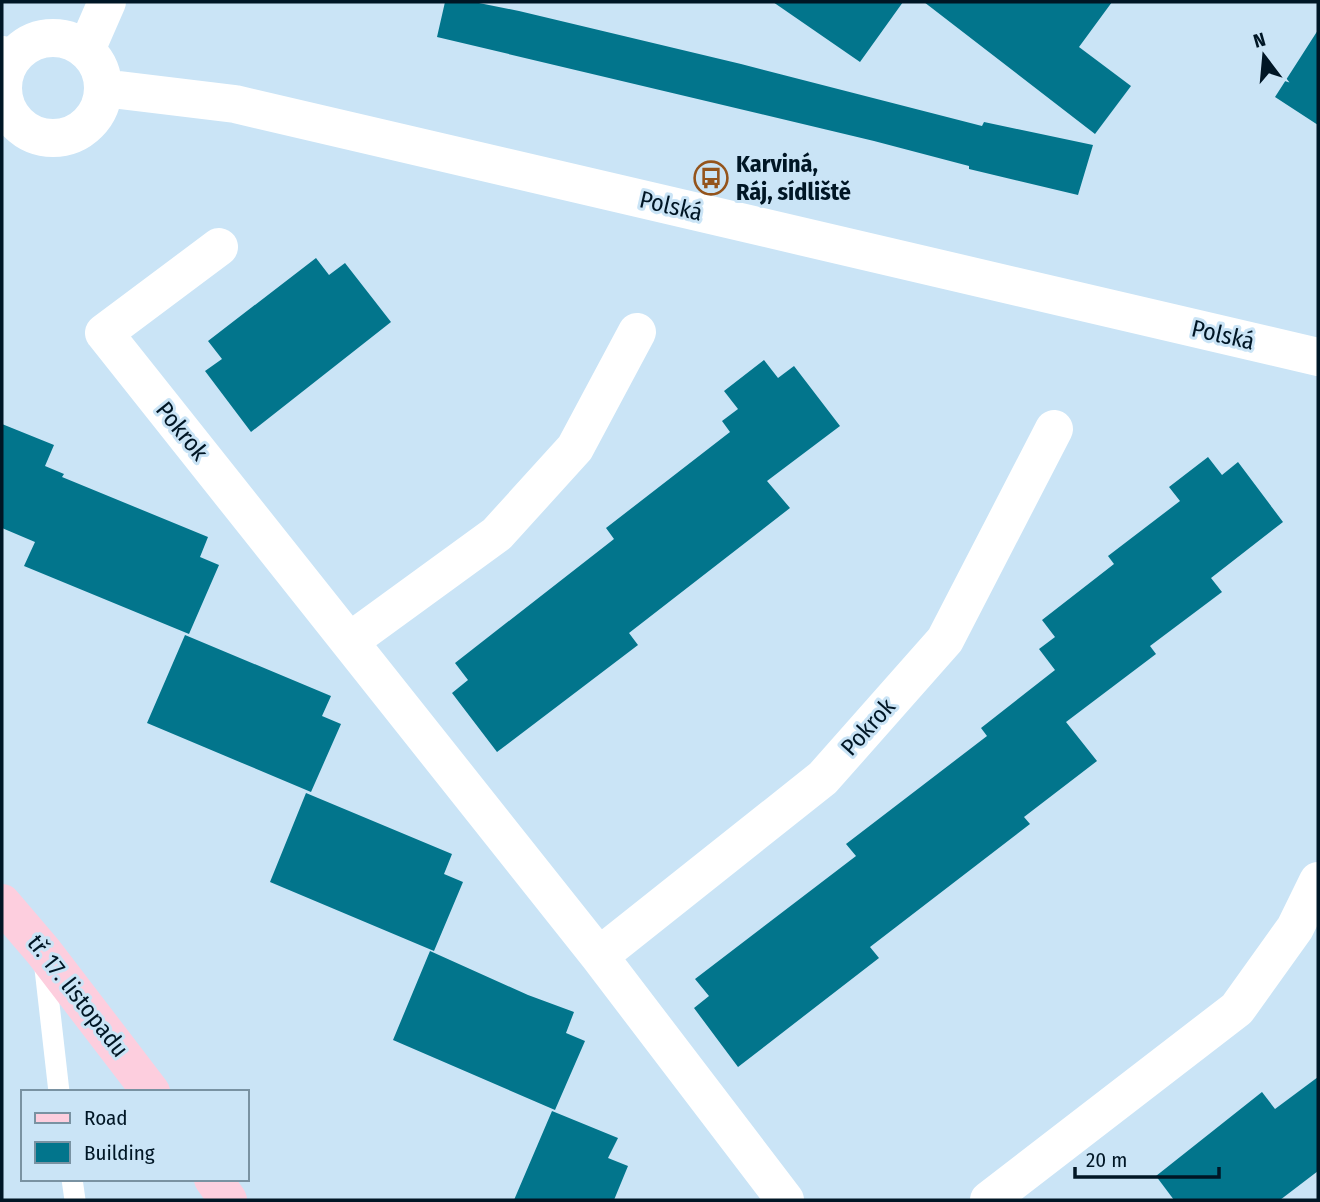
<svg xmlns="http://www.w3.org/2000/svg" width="1320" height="1202" font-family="'Fira Sans Condensed',sans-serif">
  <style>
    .building { fill: #02758c }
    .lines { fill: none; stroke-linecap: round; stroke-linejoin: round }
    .lane { stroke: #fff; stroke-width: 21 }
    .street { stroke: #fff; stroke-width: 38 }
    .secondary { stroke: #fff; stroke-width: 38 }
    .primary { stroke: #fdcede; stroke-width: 38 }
    .labels { text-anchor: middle; stroke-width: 6; stroke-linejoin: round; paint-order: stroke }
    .poi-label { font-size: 24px; font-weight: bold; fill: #001625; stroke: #cae4f6; text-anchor: start }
    .street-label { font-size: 24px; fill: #001625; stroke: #cae4f6 }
  </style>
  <rect width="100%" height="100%" fill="#cae4f6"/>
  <path class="building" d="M 445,2 L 474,2 L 519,11 L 741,64 L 982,126 L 984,122 L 1093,145 L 1078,195 L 969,169 L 969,166 L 874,141 L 437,37 Z
    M 773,2 L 903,2 L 860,62 Z
    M 924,2 L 1112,2 L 1079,47 L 1131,86 L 1095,134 Z
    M 1318,30 L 1318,125 L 1275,97 Z
    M 316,258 L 329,275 L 345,263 L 391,322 L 251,432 L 205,371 L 222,359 L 208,341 Z
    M 764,360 L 778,378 L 794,366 L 840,426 L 767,481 L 790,508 L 629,633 L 638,645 L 497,752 L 452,693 L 468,680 L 455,663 L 614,539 L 606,528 L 730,432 L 722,421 L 738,409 L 724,391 Z
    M 2,424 L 54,445 L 45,466 L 64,474 L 62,477 L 208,537 L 200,557 L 219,565 L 189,634 L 24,566 L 35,542 L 2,528 Z
    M 1208,457 L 1222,475 L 1238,462 L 1283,522 L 1211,578 L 1222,592 L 1150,646 L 1156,654 L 1066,722 L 1097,761 L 1024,817 L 1030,824 L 870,947 L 879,958 L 738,1067 L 694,1008 L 709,996 L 695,979 L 856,856 L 846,844 L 987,736 L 981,728 L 1055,670 L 1039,649 L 1055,637 L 1042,620 L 1114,564 L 1108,556 L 1180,501 L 1169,487 Z
    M 185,635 L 331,696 L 322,716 L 341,724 L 311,792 L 147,723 Z
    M 306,793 L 452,854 L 444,874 L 463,882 L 434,951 L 270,882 Z
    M 430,951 L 528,995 L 574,1012 L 566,1033 L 585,1041 L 555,1110 L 393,1040 Z
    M 1318,1077 L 1318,1171 L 1280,1200 L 1174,1200 L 1156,1176 L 1262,1092 L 1275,1109 Z
    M 552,1111 L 618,1138 L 608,1158 L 628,1166 L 614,1200 L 514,1200 Z"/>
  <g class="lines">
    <path class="lane" d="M 44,960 L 59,1092
      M 72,1179 L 75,1200"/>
    <path class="street" d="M 86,50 L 107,2
      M 2,55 L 11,60
      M 219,247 L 104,333 L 599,956 L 785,1200
      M 350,641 L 497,534 L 575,448 L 637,332
      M 599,956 L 823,778 L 945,640 L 1054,429
      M 989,1200 L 1237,1009 L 1295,928 L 1318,881"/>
    <path class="secondary" d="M3 88a50 50 0 1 1 100 0a50 50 0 1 1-100 0Z
      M 103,88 L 235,104 L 1318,357"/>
    <path class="primary" d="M 2,903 L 43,951 L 151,1092
      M 213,1179 L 228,1200"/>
  </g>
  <defs>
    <symbol id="bus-ring" viewBox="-11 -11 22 22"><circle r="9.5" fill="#cae4f6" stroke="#94541c" stroke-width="1.5"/><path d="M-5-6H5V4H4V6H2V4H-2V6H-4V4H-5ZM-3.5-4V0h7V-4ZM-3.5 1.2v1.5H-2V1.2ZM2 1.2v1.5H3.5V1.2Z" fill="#94541c"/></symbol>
  </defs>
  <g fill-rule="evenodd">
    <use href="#bus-ring" x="692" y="159" width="38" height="38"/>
  </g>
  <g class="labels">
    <g class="poi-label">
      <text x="736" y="172">Karviná,<tspan x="736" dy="28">Ráj, sídliště</tspan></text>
    </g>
    <g class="street-label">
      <text transform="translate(671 206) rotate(13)" y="8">Polská</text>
      <text transform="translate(1223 335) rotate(13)" y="8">Polská</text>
      <text transform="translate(182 431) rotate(51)" y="8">Pokrok</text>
      <text transform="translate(868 727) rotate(-48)" y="8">Pokrok</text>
      <text transform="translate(78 996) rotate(52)" y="8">tř. 17. listopadu</text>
    </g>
  </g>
  <rect width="1320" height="1202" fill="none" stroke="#001625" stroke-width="7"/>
  <rect x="21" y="1090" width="228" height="91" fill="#cae4f6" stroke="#7992a2" stroke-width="2"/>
  <rect x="35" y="1113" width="35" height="10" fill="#fdcede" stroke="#7992a2" stroke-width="2"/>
  <text x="84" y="1125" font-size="21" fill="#001625">Road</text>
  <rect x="35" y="1142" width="35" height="21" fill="#02758c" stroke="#7992a2" stroke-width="2"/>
  <text x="84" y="1160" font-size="21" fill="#001625">Building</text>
  <g transform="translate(1264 56) rotate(344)" stroke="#cae4f6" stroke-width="5" paint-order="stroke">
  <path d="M0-5L12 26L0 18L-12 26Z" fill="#001625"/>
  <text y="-10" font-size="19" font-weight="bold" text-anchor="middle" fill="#001625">N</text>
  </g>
  <path d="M1075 1167v10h144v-10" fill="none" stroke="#001625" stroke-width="3.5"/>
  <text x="1086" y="1167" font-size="21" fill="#001625" stroke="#cae4f6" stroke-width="5" paint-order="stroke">20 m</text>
</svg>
